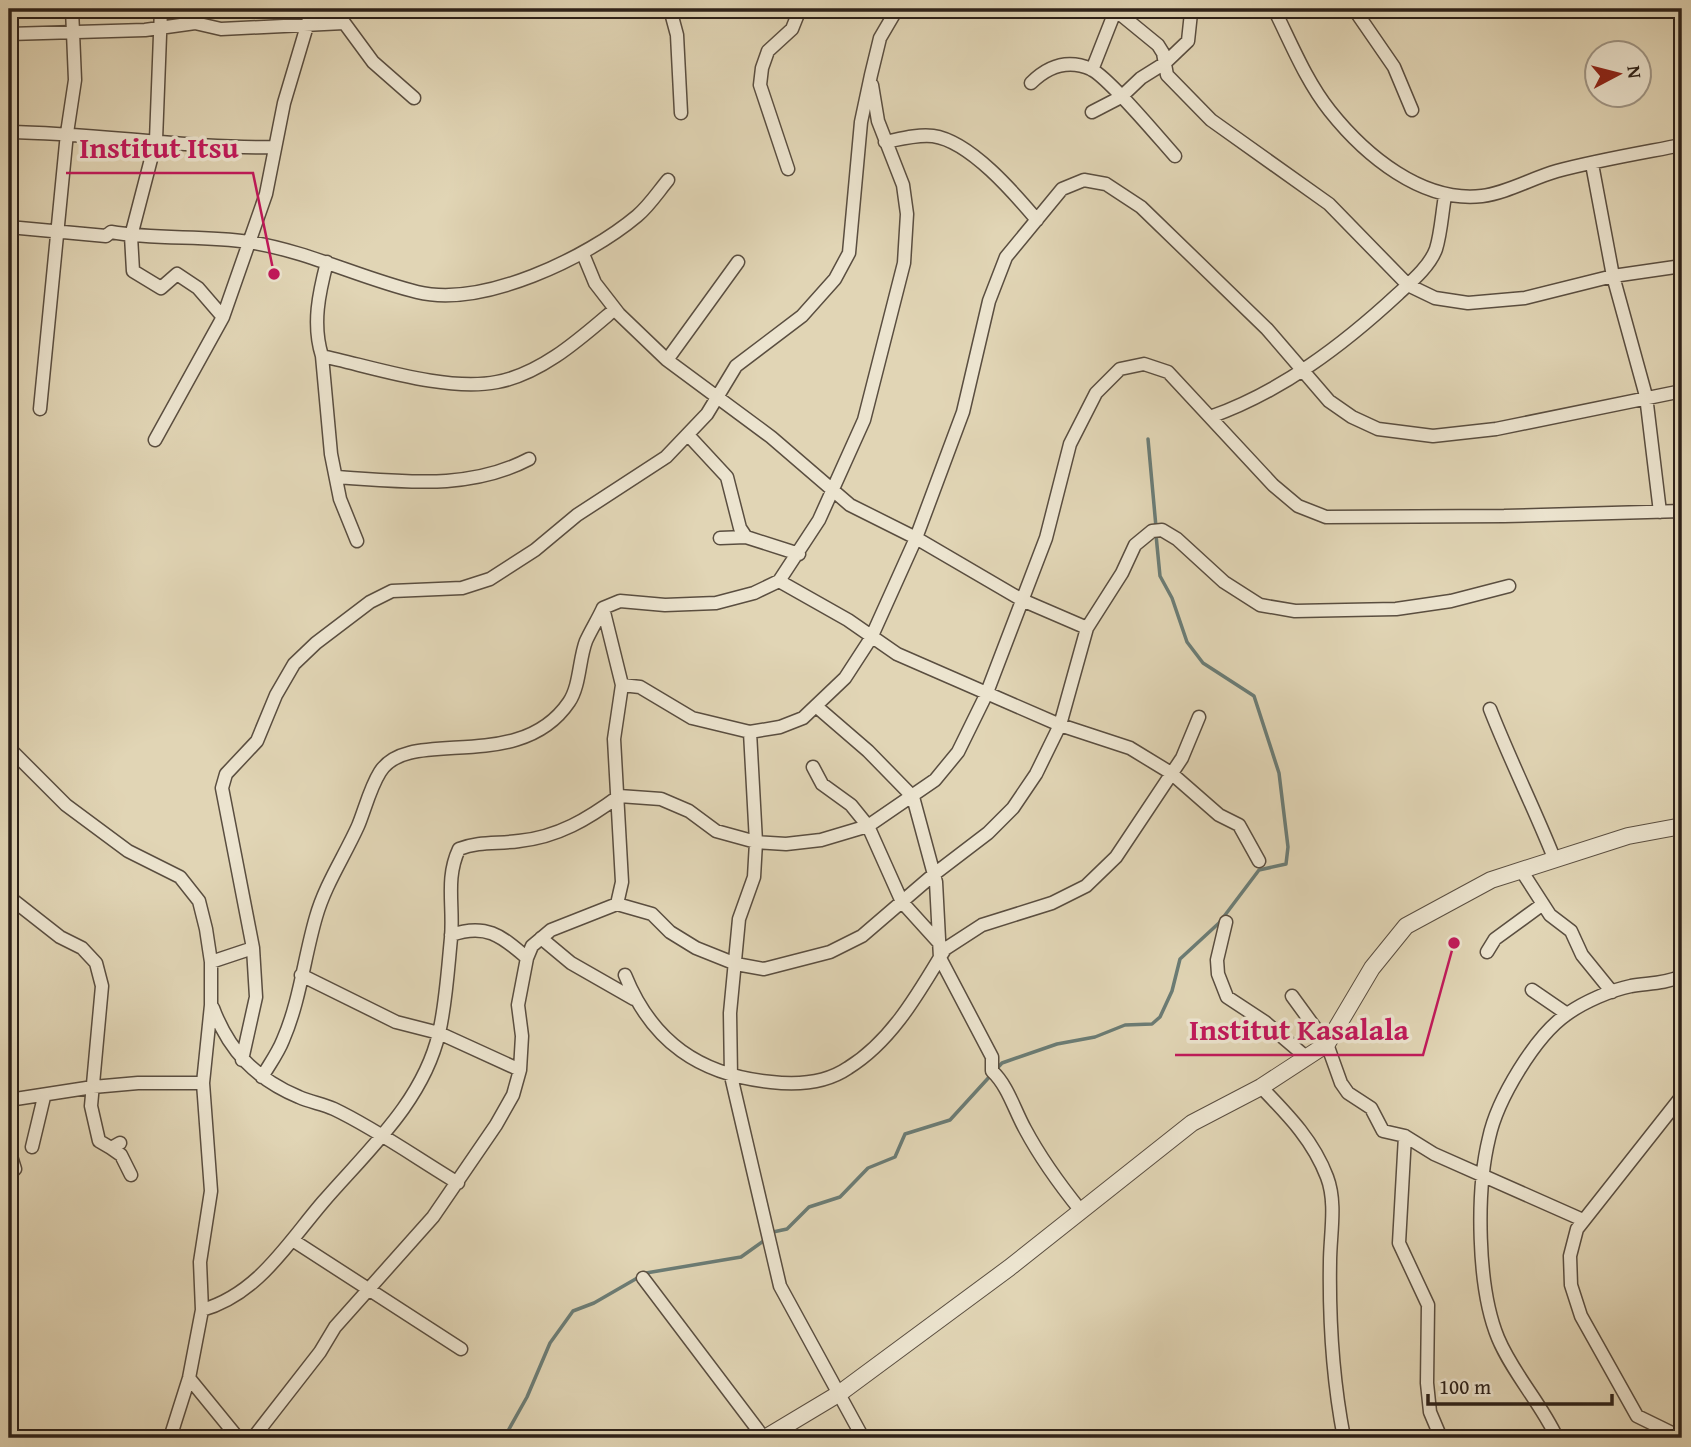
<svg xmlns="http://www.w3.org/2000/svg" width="1691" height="1447" font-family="'Gentium Book Plus',serif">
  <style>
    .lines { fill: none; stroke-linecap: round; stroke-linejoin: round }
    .stream { stroke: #6b7c75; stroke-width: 3.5 }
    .minor-casing { stroke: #5a4e40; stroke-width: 15 }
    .tertiary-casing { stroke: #5a4e40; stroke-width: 18 }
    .minor { stroke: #ece4cf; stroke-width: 12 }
    .tertiary { stroke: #ece4cf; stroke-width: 16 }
    .leader { fill: none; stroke: #c2185b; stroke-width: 2.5 }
    .callout-dot { fill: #c2185b; stroke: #ece4cf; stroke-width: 2.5 }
    .callout-label { font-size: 30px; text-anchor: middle; font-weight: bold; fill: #c2185b; stroke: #ece4cf; stroke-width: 7; stroke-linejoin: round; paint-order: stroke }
  </style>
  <rect width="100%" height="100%" fill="#e1d5b5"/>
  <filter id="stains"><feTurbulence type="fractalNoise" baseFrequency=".00286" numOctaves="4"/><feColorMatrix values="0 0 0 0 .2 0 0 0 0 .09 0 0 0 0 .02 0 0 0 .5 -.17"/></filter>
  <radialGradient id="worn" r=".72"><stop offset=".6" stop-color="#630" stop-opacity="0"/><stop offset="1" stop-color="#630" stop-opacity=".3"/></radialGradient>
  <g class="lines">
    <path class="stream" d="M 1148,439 L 1156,527
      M 773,1232 L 787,1229 L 809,1207 L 840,1197 L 868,1168 L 895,1157 L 905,1134 L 950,1120 L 1002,1063 L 1057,1044 L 1095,1037 L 1125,1025 L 1152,1024 L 1160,1017 L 1172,991 L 1180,959 L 1219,923 L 1259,870 L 1286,864 L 1288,847 L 1279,773 L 1254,696 L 1203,663 L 1187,642 L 1172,598 L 1160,576 L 1156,535
      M 504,1438 L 527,1397 L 550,1343 L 573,1311 L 594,1303 L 646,1273 L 741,1257 L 765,1240"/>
    <defs>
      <path id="minor" d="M 161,9 L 156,140 L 131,236 L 133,271 L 161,288 L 177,274 L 198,288 L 223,317
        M 334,9 L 373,62 L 414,98
        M 670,9 L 677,35 L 681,113
        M 1114,9 L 1158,45 L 1163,53 L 1167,75 L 1211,120 L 1329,204 L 1408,285 L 1435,298 L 1468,303 L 1525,298 L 1613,276 L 1682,266
        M 1274,9 C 1291,43 1306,81 1330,111 C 1365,155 1422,203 1482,196 C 1507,193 1532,178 1557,171 C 1598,160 1641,153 1682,145
        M 1354,9 L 1394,67 L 1412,110
        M 9,34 L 145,30 L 195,23 L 221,29 L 344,23
        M 1092,70 L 1116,9
        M 1031,83 C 1048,66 1068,59 1091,69 C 1110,79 1158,137 1175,156
        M 1092,112 L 1121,97 L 1141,78 L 1165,63 L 1188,41 L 1191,13 L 1195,9
        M 9,132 C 98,133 187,149 275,147
        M 885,142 C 900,139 918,134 933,136 C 970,141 1015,194 1037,220
        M 1592,164 L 1613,276 L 1646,396 L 1660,512
        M 788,169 L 760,85 L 762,68 L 768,51 L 792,29 L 800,9
        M 9,227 L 106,236 L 111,232 C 156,240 203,235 249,242 C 307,251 360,278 417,292 C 483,308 587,258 637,216 C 649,206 658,192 668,180
        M 583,254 L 595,283 L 619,314 L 667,360 L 771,437 L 850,505 L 916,538 L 1022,600 L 1087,628
        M 327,262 C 319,293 312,324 322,356 L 331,454 L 340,499 L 357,541
        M 322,356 C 373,367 446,392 497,382 C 542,374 582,337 615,309
        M 667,360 L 738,262
        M 40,409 L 67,133 L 75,80 L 72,9
        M 1210,417 C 1281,392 1343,345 1398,294 C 1411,282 1430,266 1436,249 C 1441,233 1442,213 1445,196
        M 689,436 L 727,477 L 740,528 L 746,537 L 799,554
        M 155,440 L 223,317 L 266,194 L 284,103 L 312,9
        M 336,477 C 402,481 468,491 529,459
        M 720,538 L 746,537
        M 779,581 L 848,620 L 897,654 L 1060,725 L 1130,748 L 1171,773 L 1219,815 L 1239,825 L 1259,861
        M 603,608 L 622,685 L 614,739 L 622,882 L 617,904
        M 622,685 L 640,687 L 692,718 L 750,732 L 780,727 L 803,718 L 845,678 L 871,638 L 916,538 L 963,412 L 989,301 L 1006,257 L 1062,189 L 1084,180 L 1106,184 L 1141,207 L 1267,329 L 1329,401 L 1352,417 L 1378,429 L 1433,436 L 1496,429 L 1682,391
        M 817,707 L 868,751 L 913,797 L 936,882 L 940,958 L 992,1057 L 992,1071 C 1008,1086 1014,1109 1025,1129 C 1041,1159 1060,1185 1081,1211
        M 1490,709 C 1510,760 1534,808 1554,858
        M 750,732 L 756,842 L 754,877 L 739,919 L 730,1013 L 731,1076 L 780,1286 L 863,1438
        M 9,748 L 66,805 L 128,851 L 180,877 L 199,901 L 206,929 L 211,962 L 211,1005 L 203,1083 L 211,1191 L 200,1262 L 202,1310 L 189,1378 L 170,1438
        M 813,767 L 822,784 L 851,805 L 868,826 L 902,902 L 940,944
        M 1521,870 L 1550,915 L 1571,931 L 1582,955 L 1612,992
        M 9,897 L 60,937 L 82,948 L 96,963 L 102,986 L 91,1106 L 99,1141 L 111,1148 L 120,1143
        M 1226,922 L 1217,960 L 1218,974 L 1227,997 L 1265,1022 L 1306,1057
        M 451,935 C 485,923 501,935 527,958
        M 541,938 L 571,963 L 634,999
        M 1487,952 L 1495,939 L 1543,904
        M 211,962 L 253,948
        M 301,975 L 396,1022 L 439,1033 L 520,1070
        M 625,975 C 652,1042 700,1075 771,1082 C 797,1085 826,1083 848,1068 C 892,1041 919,992 945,949 L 982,925 L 1052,903 L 1086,886 L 1116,857 L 1182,758 L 1199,717
        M 1532,990 L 1567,1014
        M 1292,996 L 1327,1044 L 1341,1083 L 1348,1093 L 1371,1108 L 1383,1131 L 1405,1136 L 1434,1154 L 1583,1220
        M 213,1008 C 229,1051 256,1079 299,1097 C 310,1102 323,1104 334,1109 C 376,1129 418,1159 458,1183
        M 242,1060 L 256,997 L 253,948 L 222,788 L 226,774 L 257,741 L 276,695 L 294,664 L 316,643 L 370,602 L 392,591 L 462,588 L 490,579 L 535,550 L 577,515 L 666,457 L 707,414 L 736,366 L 802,316 L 835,279 L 849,253 L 861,122 L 871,75 L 880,38 L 897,9
        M 262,1077 C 269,1065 278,1053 283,1040 C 300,1001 304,958 316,917 C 325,885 344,857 358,826 C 365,809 370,788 380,772 C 409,725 519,776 569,702 C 580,686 579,659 586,641 C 591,630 598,619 603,608 L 620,601 L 665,605 L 716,603 L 754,593 L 779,581 L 819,520 L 864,420 L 904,263 L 907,214 L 903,185 L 878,121 L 872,85
        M 1261,1087 C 1288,1115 1313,1140 1327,1177 C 1337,1203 1330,1235 1330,1262 C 1329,1321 1333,1381 1344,1438
        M 1682,1096 L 1577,1229 L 1570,1256 L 1571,1285 L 1581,1316 L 1637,1416 L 1682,1438
        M 9,1100 L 93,1087 L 138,1083 L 203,1083
        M 1405,1136 L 1399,1243 L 1428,1305 L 1427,1383 L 1430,1412 L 1441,1438
        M 32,1147 L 44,1097
        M 111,1148 L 121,1155 L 131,1175
        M 9,1150 L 15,1169
        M 294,1241 L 461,1349
        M 643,1278 L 764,1438
        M 202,1310 C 258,1294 287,1244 323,1202 C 367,1151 423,1102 439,1033 C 446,1003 448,968 451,938 C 454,906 445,879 459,849 C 479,841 498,844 519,841 C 558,837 588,819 619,796 L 661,799 L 689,811 L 716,831 L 756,842 L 786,844 L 821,840 L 868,826 L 935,780 L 958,752 L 986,695 L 1046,538 L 1070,444 L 1096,393 L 1120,369 L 1144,364 L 1168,372 L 1273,485 L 1298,506 L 1326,517 L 1504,516 L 1682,511
        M 189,1378 L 238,1438
        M 253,1438 L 320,1352 L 335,1327 L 433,1217 L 496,1125 L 513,1095 L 520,1070 L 522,1036 L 518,1005 L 527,958 L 532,946 L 551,930 L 617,904 L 652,914 L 670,932 L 696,948 L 736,964 L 764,969 L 830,952 L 862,936 L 933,875 L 988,833 L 1013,808 L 1036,774 L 1060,725 L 1087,628 L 1122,573 L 1135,545 L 1152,531 L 1162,530 L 1177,539 L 1224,582 L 1260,605 L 1295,611 L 1396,609 L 1451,601 L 1509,586
        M 1557,1438 C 1541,1403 1513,1374 1498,1338 C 1477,1287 1476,1191 1489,1138 C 1497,1100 1535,1036 1567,1014 C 1584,1002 1611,990 1631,986 C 1649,983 1664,984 1682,976"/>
      <path id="tertiary" d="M 765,1438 L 840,1393 L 1009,1268 L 1192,1123 L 1261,1087 L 1327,1044 L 1372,968 L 1406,926 L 1491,880 L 1628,836 L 1682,826"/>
    </defs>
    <use href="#minor" class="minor-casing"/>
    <use href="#tertiary" class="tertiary-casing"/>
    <use href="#minor" class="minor"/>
    <use href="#tertiary" class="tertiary"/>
  </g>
  <path class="leader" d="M274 274L253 173H66M1454 943L1423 1055H1175"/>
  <g class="callout-dot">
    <circle cx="274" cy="274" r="7"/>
    <circle cx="1454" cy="943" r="7"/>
  </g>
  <g class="callout-label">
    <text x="159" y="158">Institut Itsu</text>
    <text x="1299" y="1040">Institut Kasalala</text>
  </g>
  <rect width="1691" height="1447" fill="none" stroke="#e1d5b5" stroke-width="35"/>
  <rect x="10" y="10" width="1670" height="1426" fill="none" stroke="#2d2119" stroke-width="3.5"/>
  <rect x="18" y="18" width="1656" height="1412" fill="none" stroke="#2d2119" stroke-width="2"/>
  <g transform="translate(1618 74) rotate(83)"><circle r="33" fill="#ece4cf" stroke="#a09686" stroke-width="2"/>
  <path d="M0-5L12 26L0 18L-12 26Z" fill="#8f2418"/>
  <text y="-10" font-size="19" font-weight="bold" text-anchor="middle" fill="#2d2119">N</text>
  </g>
  <path d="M1428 1394v10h184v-10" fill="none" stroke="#2d2119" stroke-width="3.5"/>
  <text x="1439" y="1394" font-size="21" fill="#2d2119" stroke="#ece4cf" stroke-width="5" paint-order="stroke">100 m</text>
  <rect width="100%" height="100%" filter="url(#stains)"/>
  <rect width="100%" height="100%" fill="url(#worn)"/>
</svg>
